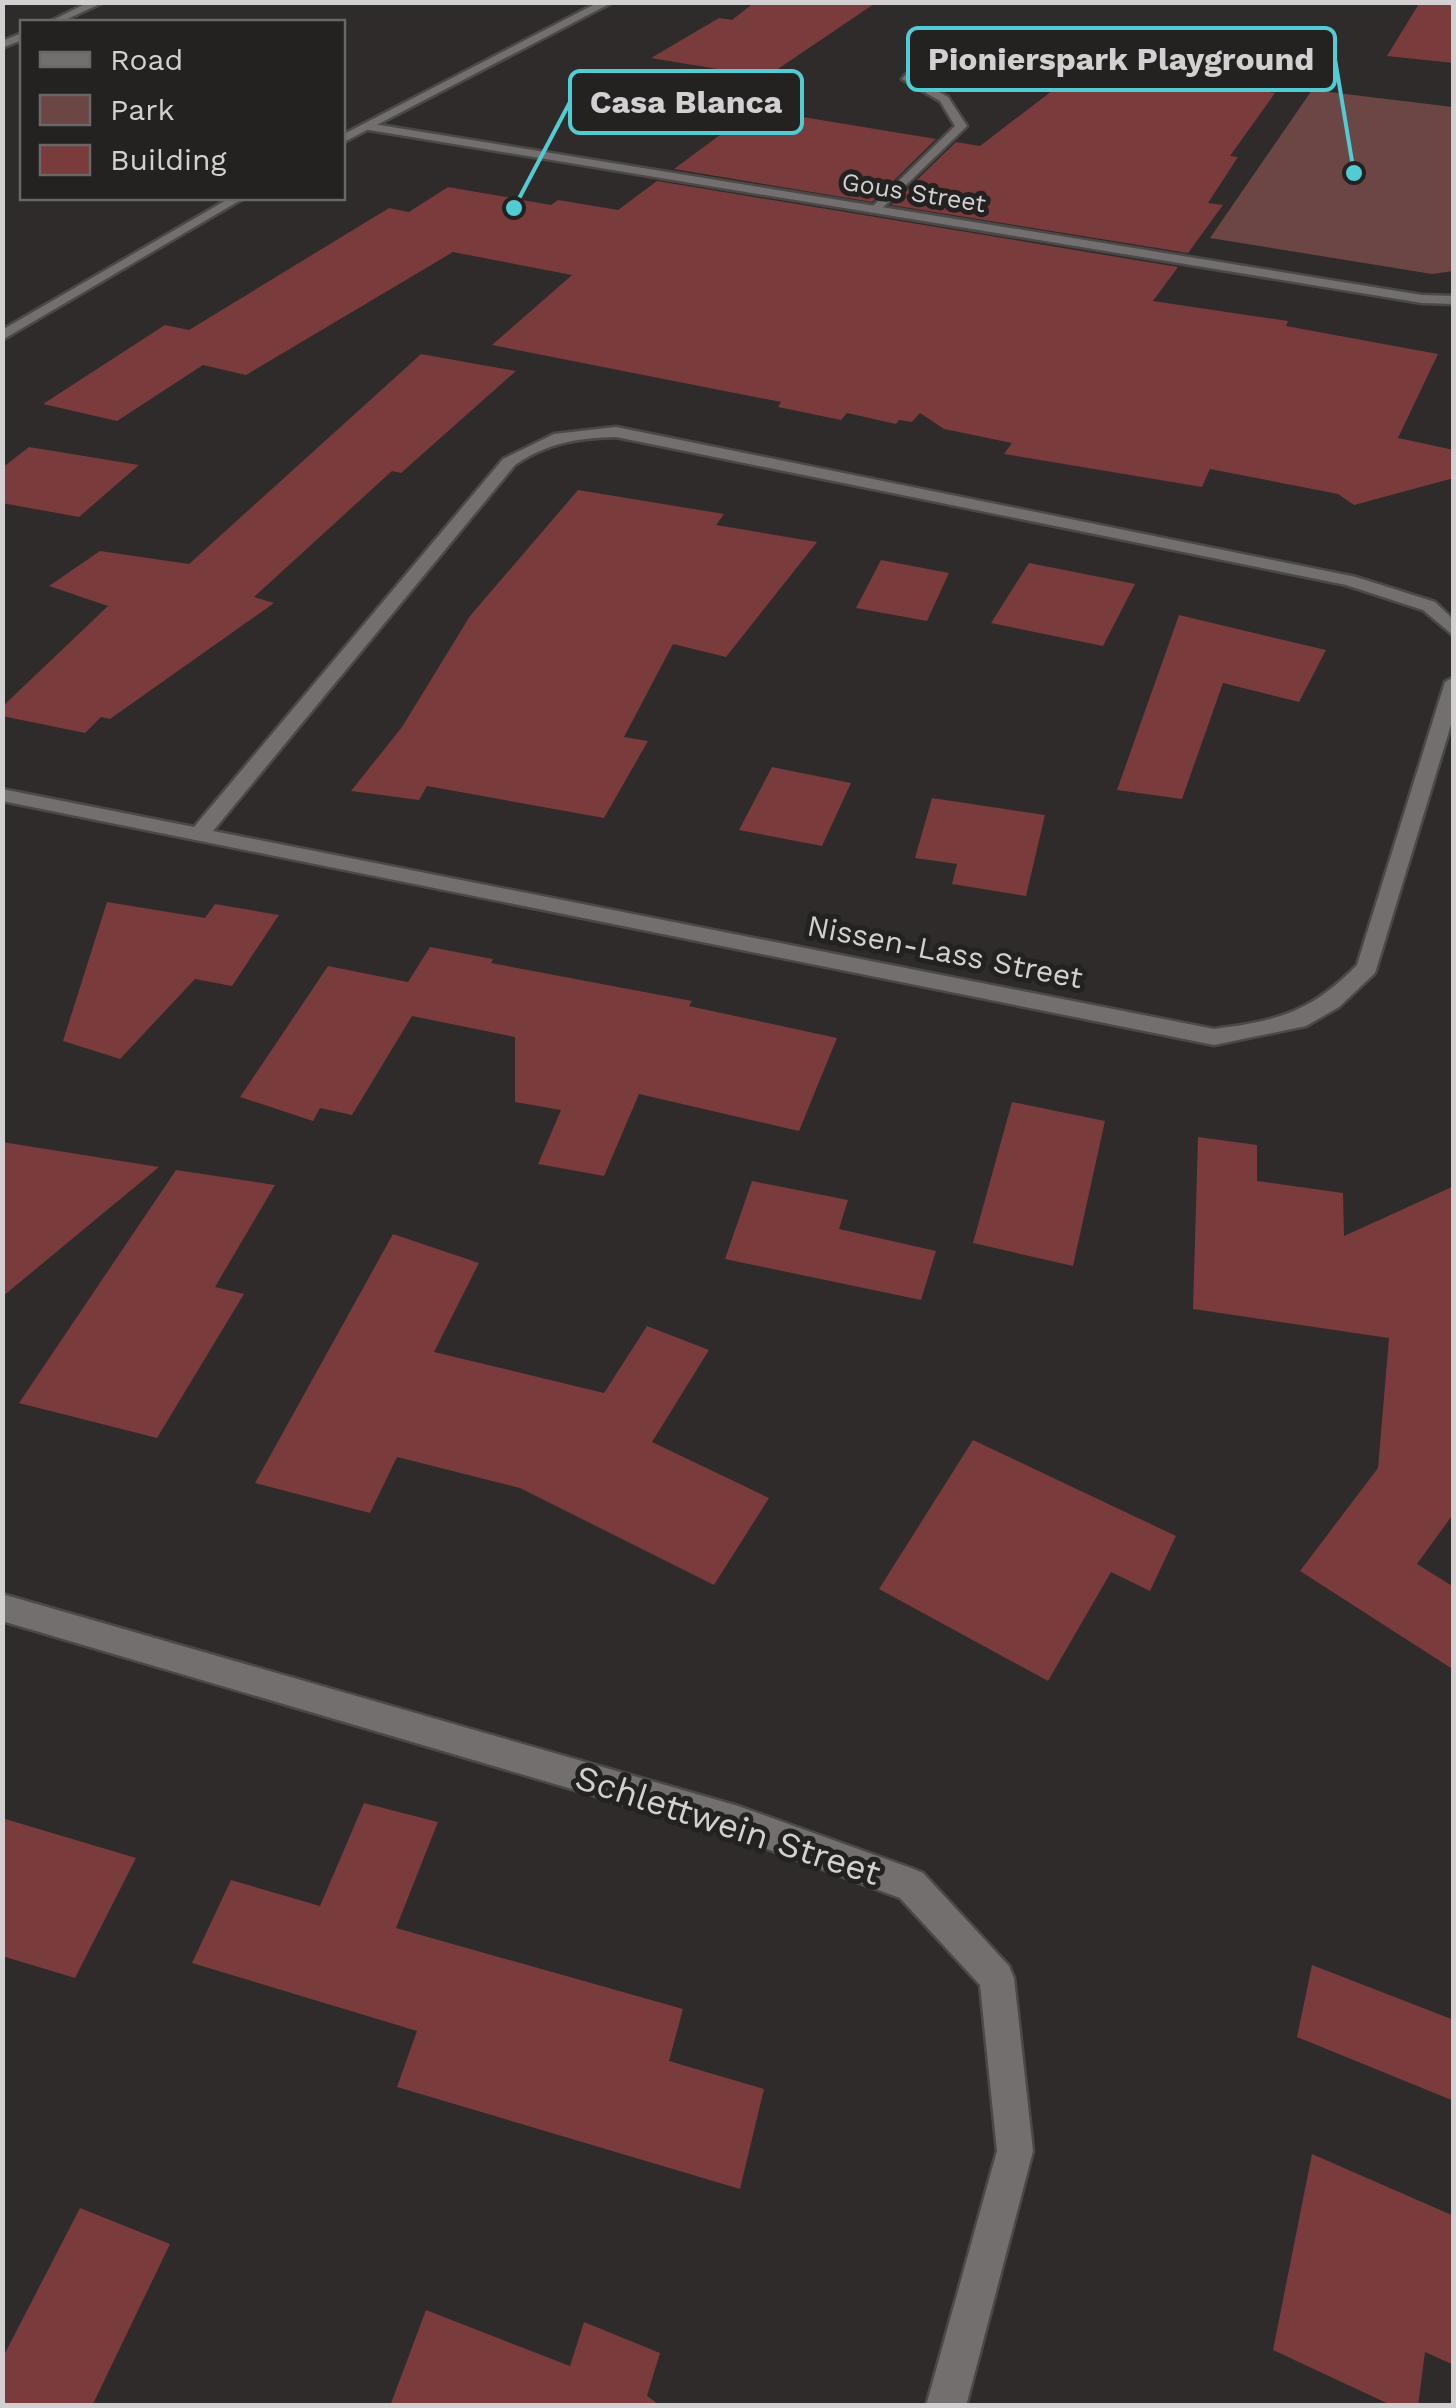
<svg xmlns="http://www.w3.org/2000/svg" width="1456" height="2408" font-family="'Work Sans',sans-serif">
  <style>
    .green { fill: #6c4645 }
    .building { fill: #793b3c }
    .lines { fill: none; stroke-linecap: round; stroke-linejoin: round }
    .service-casing { stroke: #4b4848; stroke-width: 5 }
    .minor-casing { stroke: #4b4848; stroke-width: 5 }
    .tertiary-casing { stroke: #4b4848; stroke-width: 5 }
    .service { fill: #726f6e; fill-rule: evenodd }
    .minor { fill: #726f6e; fill-rule: evenodd }
    .tertiary { fill: #726f6e; fill-rule: evenodd }
    .labels { text-anchor: middle; stroke-width: 10; stroke-linejoin: round; paint-order: stroke }
    .far-street-label { font-size: 25px; fill: #d2d0d0; stroke: #242121 }
    .street-label { font-size: 30px; fill: #d2d0d0; stroke: #242121 }
    .near-street-label { font-size: 35px; fill: #d2d0d0; stroke: #242121 }
    .leader { fill: none; stroke: #51ccd3; stroke-width: 4 }
    .callout-dot { fill: #51ccd3; stroke: #242121; stroke-width: 4 }
    .callout { fill: #242121; stroke: #51ccd3; stroke-width: 4 }
    .callout-label { font-size: 32px; text-anchor: middle; font-weight: bold; fill: #d2d0d0 }
  </style>
  <rect width="100%" height="100%" fill="#2e2b2a"/>
  <path class="green" d="M 1312,90 L 1453,107 L 1453,271 L 1432,274 L 1210,238 Z"/>
  <path class="building" d="M 755,2 L 877,2 L 766,77 L 651,58 L 719,18 L 732,20 Z
    M 1420,2 L 1454,2 L 1454,63 L 1387,56 Z
    M 1083,67 L 1275,93 L 1230,156 L 1238,157 L 1208,203 L 1223,205 L 1188,253 L 891,205 L 956,142 L 980,146 Z
    M 755,109 L 936,139 L 872,202 L 674,169 Z
    M 657,181 L 1178,267 L 1153,301 L 1288,321 L 1286,326 L 1438,354 L 1398,438 L 1454,450 L 1454,478 L 1354,505 L 1338,494 L 1210,469 L 1202,487 L 1004,454 L 1012,443 L 944,429 L 920,413 L 912,422 L 899,420 L 896,424 L 847,413 L 841,420 L 778,407 L 781,402 L 492,345 L 572,275 L 453,252 L 246,375 L 203,365 L 117,421 L 43,404 L 165,325 L 189,330 L 389,208 L 409,212 L 448,187 L 551,205 L 558,200 L 618,210 Z
    M 421,354 L 516,371 L 401,473 L 392,471 L 254,597 L 274,603 L 110,719 L 101,717 L 85,733 L 2,716 L 2,707 L 108,606 L 49,586 L 100,551 L 189,564 Z
    M 29,447 L 139,465 L 79,517 L 2,503 L 2,468 Z
    M 578,490 L 724,514 L 716,525 L 817,542 L 726,657 L 673,644 L 624,737 L 648,741 L 604,818 L 427,786 L 419,800 L 351,791 L 402,727 L 470,616 Z
    M 881,560 L 949,573 L 927,621 L 856,608 Z
    M 1029,563 L 1135,584 L 1103,646 L 991,623 Z
    M 1179,615 L 1326,650 L 1299,702 L 1223,683 L 1182,799 L 1117,790 Z
    M 772,767 L 851,783 L 822,846 L 739,830 Z
    M 932,798 L 1045,815 L 1026,896 L 952,884 L 957,864 L 915,858 Z
    M 107,902 L 205,918 L 215,904 L 279,915 L 232,986 L 195,979 L 120,1059 L 63,1041 Z
    M 430,947 L 493,959 L 491,963 L 692,1001 L 689,1006 L 837,1038 L 799,1131 L 639,1094 L 604,1176 L 538,1164 L 561,1110 L 515,1102 L 515,1037 L 412,1016 L 352,1115 L 320,1108 L 313,1121 L 240,1097 L 328,966 L 408,982 Z
    M 1012,1102 L 1105,1121 L 1073,1266 L 973,1243 Z
    M 1198,1137 L 1257,1145 L 1257,1181 L 1343,1193 L 1344,1236 L 1454,1186 L 1454,1513 L 1417,1564 L 1454,1587 L 1454,1670 L 1300,1571 L 1378,1468 L 1389,1338 L 1193,1309 Z
    M 2,1142 L 159,1167 L 2,1297 Z
    M 176,1170 L 275,1185 L 215,1287 L 244,1294 L 157,1438 L 19,1403 Z
    M 752,1181 L 848,1200 L 839,1229 L 936,1251 L 921,1300 L 725,1259 Z
    M 393,1234 L 479,1263 L 434,1352 L 604,1393 L 647,1326 L 709,1350 L 652,1442 L 769,1498 L 714,1585 L 520,1488 L 397,1457 L 370,1513 L 255,1483 Z
    M 973,1440 L 1176,1536 L 1150,1591 L 1111,1572 L 1048,1681 L 879,1589 Z
    M 364,1803 L 438,1822 L 396,1928 L 683,2009 L 669,2061 L 764,2089 L 740,2189 L 397,2087 L 417,2031 L 192,1963 L 231,1880 L 320,1906 Z
    M 2,1818 L 136,1858 L 75,1978 L 2,1956 Z
    M 1312,1965 L 1454,2020 L 1454,2101 L 1297,2037 Z
    M 1312,2154 L 1454,2216 L 1454,2365 L 1425,2352 L 1418,2406 L 1393,2406 L 1273,2350 Z
    M 80,2208 L 170,2244 L 92,2406 L 2,2406 L 2,2359 Z
    M 426,2310 L 570,2366 L 584,2322 L 660,2353 L 647,2396 L 661,2406 L 390,2406 Z"/>
  <g class="lines">
    <defs>
      <path id="service" d="M 906,74 L 948,97 L 967,126 L 877,213 L 873,206 L 955,126 L 940,101 L 902,79 Z"/>
      <path id="minor" d="M 89,2 L 104,2 L 61,22 L 49,22 Z
        M 22,33 L 22,40 L 2,48 L 2,41 Z
        M 367,123 L 1422,295 L 1454,296 L 1454,304 L 1422,303 L 363,129 Z
        M 616,427 L 1356,577 L 1435,602 L 1454,620 L 1454,636 L 1423,610 L 1346,585 L 616,437 C 577,438 547,443 515,465 L 213,831 L 1214,1029 C 1278,1021 1311,1012 1357,965 L 1445,682 L 1454,677 L 1454,715 L 1375,973 L 1339,1007 L 1306,1026 L 1214,1045 L 2,801 L 2,789 L 194,827 L 503,459 L 554,434 Z
        M 2,1594 L 738,1806 L 911,1868 L 923,1873 L 1009,1966 L 1014,1978 L 1033,2151 L 966,2406 L 926,2406 L 997,2151 L 980,1985 L 900,1898 L 738,1838 L 2,1621 Z"/>
      <path id="tertiary" d="M 599,2 L 613,2 L 342,143 L 342,135 Z
        M 230,198 L 244,198 L 2,340 L 2,330 Z"/>
    </defs>
    <use href="#service" class="service-casing"/>
    <use href="#minor" class="minor-casing"/>
    <use href="#tertiary" class="tertiary-casing"/>
    <use href="#service" class="service"/>
    <use href="#minor" class="minor"/>
    <use href="#tertiary" class="tertiary"/>
  </g>
  <g class="labels">
    <g class="far-street-label">
      <text transform="translate(914 192) rotate(9)" y="9">Gous Street</text>
    </g>
    <g class="street-label">
      <text transform="translate(945 952) rotate(11)" y="10">Nissen-Lass Street</text>
    </g>
    <g class="near-street-label">
      <text transform="translate(728 1825) rotate(18)" y="12">Schlettwein Street</text>
    </g>
  </g>
  <path class="leader" d="M1354 173L1335 59M514 208L570 102"/>
  <g class="callout-dot">
    <circle cx="1354" cy="173" r="10"/>
    <circle cx="514" cy="208" r="10"/>
  </g>
  <g class="callout">
    <rect x="908" y="28" width="427" height="62" rx="10"/>
    <rect x="570" y="71" width="232" height="62" rx="10"/>
  </g>
  <g class="callout-label">
    <text x="1121" y="70">Pionierspark Playground</text>
    <text x="686" y="113">Casa Blanca</text>
  </g>
  <rect width="1456" height="2408" fill="none" stroke="#d2d0d0" stroke-width="10"/>
  <rect x="20" y="20" width="325" height="180" fill="#242121" stroke="#6a6767" stroke-width="2.5"/>
  <rect x="40" y="52" width="50" height="15" fill="#726f6e" stroke="#6a6767" stroke-width="2.5"/>
  <text x="110" y="70" font-size="30" fill="#d2d0d0">Road</text>
  <rect x="40" y="95" width="50" height="30" fill="#6c4645" stroke="#6a6767" stroke-width="2.5"/>
  <text x="110" y="120" font-size="30" fill="#d2d0d0">Park</text>
  <rect x="40" y="145" width="50" height="30" fill="#793b3c" stroke="#6a6767" stroke-width="2.5"/>
  <text x="110" y="170" font-size="30" fill="#d2d0d0">Building</text>
</svg>
